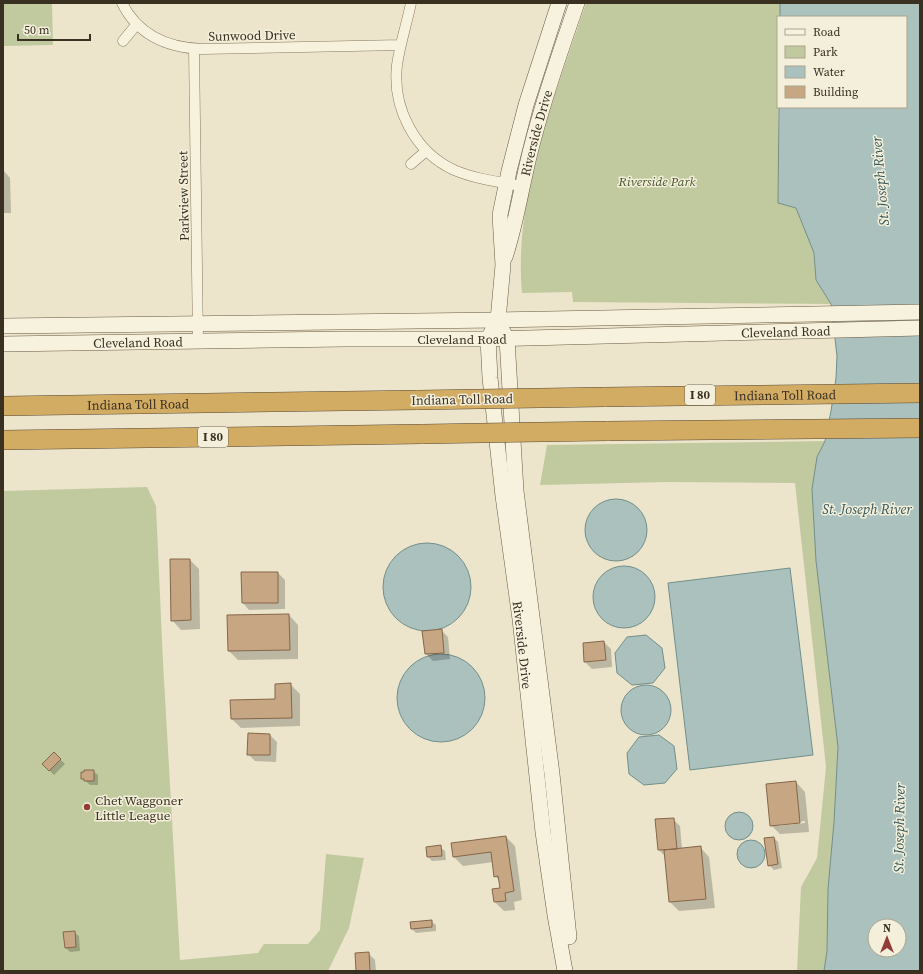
<svg xmlns="http://www.w3.org/2000/svg" width="923" height="974" font-family="'Source Serif 4',serif">
  <style>
    .green { fill: #c1ca9f }
    .water { fill: #abc1bd; stroke: #728f8a; fill-rule: evenodd }
    .shadow { fill: #0003; fill-rule: evenodd }
    .building { fill: #c7a684; stroke: #856648 }
    .lines { fill: none; stroke-linecap: round; stroke-linejoin: round }
    .street-casing { stroke: #887960; stroke-width: 11 }
    .secondary-casing { stroke: #6a5a43; stroke-width: 16 }
    .highway-casing { stroke: #564734; stroke-width: 20 }
    .street { stroke: #f7f2de; stroke-width: 10 }
    .secondary { stroke: #f7f2de; stroke-width: 15 }
    .highway { stroke: #d3ac64; stroke-width: 19 }
    .highway-bridge-casing { stroke: #564734; stroke-width: 20; stroke-linecap: butt }
    .highway-bridge { stroke: #d3ac64; stroke-width: 19 }
    .poi-dot { fill: #923c35; stroke: #f4efda; stroke-width: 1.5 }
    .labels { text-anchor: middle; stroke-width: 3; stroke-linejoin: round; paint-order: stroke }
    .shield { fill: #f4efda; stroke: #726959; stroke-width: 1 }
    .shield-label { font-size: 12px; font-weight: bold; fill: #3a3022 }
    .street-label { font-size: 13px; fill: #3a3022; stroke: #f4efda }
    .park-label { font-size: 13px; font-style: italic; fill: #46542b; stroke: #f4efda }
    .poi-label { font-size: 13px; fill: #3a3022; stroke: #f4efda; text-anchor: start }
    .water-label { font-size: 14px; font-style: italic; fill: #335758; stroke: #f4efda }
  </style>
  <rect width="100%" height="100%" fill="#ece5cb"/>
  <path class="green" d="M 3,3 L 52,3 L 53,45 L 3,46 Z
    M 586,3 L 780,3 L 780,17 L 778,17 L 778,203 L 796,208 L 814,253 L 816,280 L 831,304 L 573,302 L 572,292 L 522,293 C 513,196 556,94 586,3 Z
    M 825,441 L 817,457 L 816,561 L 838,747 L 834,822 L 828,889 L 827,951 L 824,971 L 797,971 L 801,887 L 817,858 L 826,767 L 795,483 L 667,482 L 540,485 L 547,445 Z
    M 147,487 L 156,506 L 163,662 L 180,960 L 258,953 L 264,944 L 308,944 L 320,930 L 326,854 L 364,858 L 349,928 L 328,971 L 3,971 L 3,491 Z"/>
  <path class="water" d="M 780,3 L 920,3 L 920,971 L 824,971 L 827,951 L 828,889 L 834,822 L 838,747 L 816,561 L 812,489 L 817,457 L 825,441 L 831,411 L 836,378 L 837,356 L 831,304 L 816,280 L 814,253 L 796,208 L 778,203 L 779,107 L 906,107 L 906,17 L 780,17 ZM 875,926 L 899,926 L 899,950 L 875,950 Z
    M585 530a31 31 0 1 1 62 0a31 31 0 1 1-62 0Z
    M383 587a44 44 0 1 1 88 0a44 44 0 1 1-88 0Z
    M593 597a31 31 0 1 1 62 0a31 31 0 1 1-62 0Z
    M 790,568 L 813,755 L 690,770 L 668,583 Z
    M 646,635 L 662,648 L 665,668 L 653,683 L 632,685 L 617,673 L 615,653 L 627,637 Z
    M397 698a44 44 0 1 1 88 0a44 44 0 1 1-88 0Z
    M621 710a25 25 0 1 1 50 0a25 25 0 1 1-50 0Z
    M 659,735 L 674,746 L 677,769 L 665,783 L 644,785 L 629,774 L 627,753 L 639,737 Z
    M725 826a14 14 0 1 1 28 0a14 14 0 1 1-28 0Z
    M737 854a14 14 0 1 1 28 0a14 14 0 1 1-28 0Z"/>
  <path class="shadow" d="M 3,170 L 10,178 L 11,213 L 3,213 Z
    M 171,560 L 190,560 L 199,569 L 200,629 L 181,630 L 172,620 Z
    M 278,573 L 285,580 L 285,609 L 249,610 L 243,603 Z
    M 289,615 L 298,625 L 298,659 L 238,660 L 229,651 Z
    M 441,630 L 448,637 L 450,659 L 433,661 L 426,654 L 424,632 Z
    M 604,642 L 611,649 L 612,667 L 592,669 L 585,662 L 584,644 Z
    M 290,684 L 300,694 L 300,726 L 241,728 L 232,719 L 276,700 Z
    M 249,734 L 270,735 L 277,742 L 276,762 L 255,761 L 248,754 Z
    M 54,753 L 65,764 L 54,775 L 43,764 Z
    M 93,771 L 98,775 L 98,785 L 90,785 L 82,778 Z
    M 796,782 L 805,792 L 809,832 L 780,834 L 771,825 ZM 805,821 L 805,823 L 778,826 L 778,824 Z
    M 673,819 L 680,826 L 682,849 L 700,847 L 709,857 L 715,908 L 679,911 L 670,902 L 665,856 L 659,850 L 656,820 Z
    M 506,837 L 515,846 L 522,900 L 514,902 L 515,910 L 504,911 L 495,902 L 493,890 L 501,889 L 500,881 L 495,876 L 494,862 L 463,866 L 454,857 Z
    M 774,838 L 778,842 L 782,868 L 774,870 L 769,865 Z
    M 440,847 L 445,851 L 446,860 L 432,861 L 428,857 Z
    M 431,921 L 436,925 L 436,931 L 416,933 L 412,929 Z
    M 74,932 L 79,936 L 80,951 L 70,952 L 66,948 L 64,933 Z
    M 368,953 L 375,960 L 376,971 L 357,971 Z"/>
  <path class="building" d="M 170,559 L 190,559 L 191,620 L 171,621 Z
    M 241,572 L 278,572 L 278,603 L 242,603 Z
    M 289,614 L 290,650 L 228,651 L 227,615 Z
    M 442,629 L 444,653 L 425,654 L 422,631 Z
    M 604,641 L 606,660 L 584,662 L 583,643 Z
    M 291,683 L 292,718 L 231,719 L 230,700 L 275,699 L 275,684 Z
    M 248,733 L 270,734 L 270,755 L 247,755 Z
    M 54,752 L 61,759 L 49,771 L 42,764 Z
    M 84,770 L 94,770 L 94,781 L 84,781 L 84,779 L 81,779 L 81,772 L 84,772 Z
    M 796,781 L 800,823 L 770,826 L 766,784 Z
    M 674,818 L 677,849 L 658,850 L 655,819 Z
    M 506,836 L 514,891 L 505,893 L 506,901 L 494,902 L 492,889 L 500,888 L 498,876 L 494,877 L 491,852 L 453,857 L 451,843 Z
    M 774,837 L 778,864 L 768,866 L 764,838 Z
    M 441,845 L 442,856 L 427,857 L 426,847 Z
    M 701,846 L 706,899 L 669,902 L 664,850 Z
    M 432,920 L 432,927 L 411,929 L 410,922 Z
    M 75,931 L 76,947 L 65,948 L 63,932 Z
    M 369,952 L 370,971 L 356,971 L 355,953 Z"/>
  <g class="lines">
    <defs>
      <path id="street" d="M 122,3 C 138,35 168,48 203,49 L 401,45
        M 411,3 C 407,23 400,44 397,65 C 392,108 415,152 454,170 C 475,179 499,182 522,186
        M 123,41 L 136,25
        M 194,49 L 198,342
        M 411,164 L 426,151"/>
      <g id="secondary">
        <path id="s1" d="M 559,3 L 526,105 L 509,171 L 500,215 L 503,265 L 498,320 L 488,339 L 490,378 L 503,496 L 520,619 L 543,832 L 555,915 L 565,971"/>
        <path id="s2" d="M 505,257 C 517,221 522,182 532,145 C 544,97 561,50 577,3"/>
        <path d="M 3,326 L 498,320 L 920,312"/>
        <path d="M 502,330 L 507,339 L 516,491 L 552,774 L 569,937"/>
        <path id="s3" d="M 3,344 L 345,339 L 488,339 L 920,328"/>
      </g>
      <g id="highway">
        <path id="s4" d="M 604,397 L 920,393"/>
        <path id="s5" d="M 3,406 L 418,400"/>
        <path d="M 607,431 L 920,428"/>
        <path d="M 3,440 L 423,434"/>
      </g>
    </defs>
    <use href="#street" class="street-casing"/>
    <use href="#secondary" class="secondary-casing"/>
    <use href="#highway" class="highway-casing"/>
    <use href="#street" class="street"/>
    <use href="#secondary" class="secondary"/>
    <use href="#highway" class="highway"/>
    <defs>
      <path id="highway-bridge" d="M 418,400 L 604,397
        M 423,434 L 607,431"/>
    </defs>
    <use href="#highway-bridge" class="highway-bridge-casing"/>
    <use href="#highway-bridge" class="highway-bridge"/>
  </g>
  <circle class="poi-dot" cx="87" cy="807" r="4"/>
  <g class="labels">
    <g class="shield">
      <rect x="685" y="385" width="30" height="20" rx="3"/>
      <rect x="198" y="427" width="30" height="20" rx="3"/>
    </g>
    <g class="shield-label">
      <text x="700" y="399">I 80</text>
      <text x="213" y="441">I 80</text>
    </g>
    <g class="street-label">
      <text transform="translate(252 35) rotate(-1)" y="5">Sunwood Drive</text>
      <text dy="5" stroke="none"><textPath href="#s2" startOffset="128">Riverside Drive</textPath></text>
      <text transform="translate(183 196) rotate(-91)" y="5">Parkview Street</text>
      <text dy="5" stroke="none"><textPath href="#s3" startOffset="783">Cleveland Road</textPath></text>
      <text dy="5" stroke="none"><textPath href="#s3" startOffset="459">Cleveland Road</textPath></text>
      <text dy="5" stroke="none"><textPath href="#s3" startOffset="135">Cleveland Road</textPath></text>
      <text dy="5" stroke="none"><textPath href="#s4" startOffset="181">Indiana Toll Road</textPath></text>
      <text transform="translate(462 399) rotate(-1)" y="5">Indiana Toll Road</text>
      <text dy="5" stroke="none"><textPath href="#s5" startOffset="135">Indiana Toll Road</textPath></text>
      <text dy="5" stroke="none"><textPath href="#s1" startOffset="655">Riverside Drive</textPath></text>
    </g>
    <g class="park-label">
      <text x="657" y="186">Riverside Park</text>
    </g>
    <g class="poi-label">
      <text x="95" y="805">Chet Waggoner<tspan x="95" dy="15">Little League</tspan></text>
    </g>
    <g class="water-label">
      <text transform="translate(880 181) rotate(-95)" y="5">St. Joseph River</text>
      <text x="867" y="514">St. Joseph River</text>
      <text transform="translate(899 828) rotate(-89)" y="5">St. Joseph River</text>
    </g>
  </g>
  <rect width="923" height="974" fill="none" stroke="#3a3022" stroke-width="8"/>
  <rect x="777" y="16" width="130" height="92" fill="#f4efda" stroke="#aaa390"/>
  <rect x="785" y="29" width="20" height="6" fill="#f7f2de" stroke="#aaa390"/>
  <text x="813" y="36" font-size="12" fill="#3a3022">Road</text>
  <rect x="785" y="46" width="20" height="12" fill="#c1ca9f" stroke="#aaa390"/>
  <text x="813" y="56" font-size="12" fill="#3a3022">Park</text>
  <rect x="785" y="66" width="20" height="12" fill="#abc1bd" stroke="#aaa390"/>
  <text x="813" y="76" font-size="12" fill="#3a3022">Water</text>
  <rect x="785" y="86" width="20" height="12" fill="#c7a684" stroke="#aaa390"/>
  <text x="813" y="96" font-size="12" fill="#3a3022">Building</text>
  <g transform="translate(887 938)"><circle r="19" fill="#f4efda" stroke="#aaa390"/>
  <path d="M0-3L7 15L0 10L-7 15Z" fill="#923c35"/>
  <text y="-6" font-size="11" font-weight="bold" text-anchor="middle" fill="#3a3022">N</text>
  </g>
  <path d="M18 34v6h72v-6" fill="none" stroke="#3a3022" stroke-width="2"/>
  <text x="24" y="34" font-size="12" fill="#3a3022" stroke="#f4efda" stroke-width="3" paint-order="stroke">50 m</text>
</svg>
